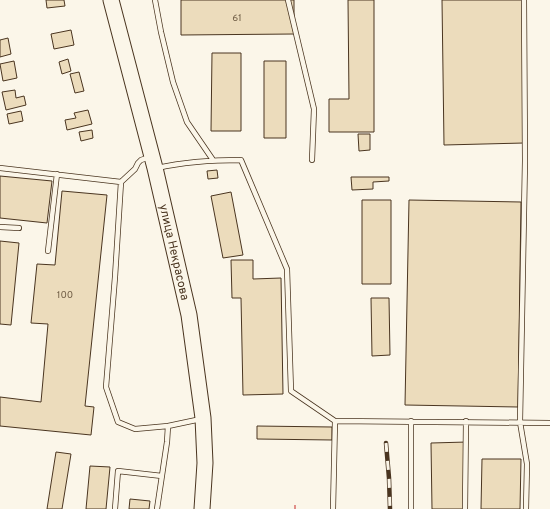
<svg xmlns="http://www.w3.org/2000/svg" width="550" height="509" font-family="Overpass,sans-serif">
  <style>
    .building { fill: #ecdcbc; stroke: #4a3520 }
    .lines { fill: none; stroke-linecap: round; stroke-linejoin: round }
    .lane-casing { stroke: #4a3520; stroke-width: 6 }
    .primary-casing { stroke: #4a3520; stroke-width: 17 }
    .lane { stroke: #fbf6e9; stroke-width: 4.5 }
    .primary { stroke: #fbf6e9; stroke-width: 15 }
    .rail-casing { stroke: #4a3520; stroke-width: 4.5 }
    .rail { stroke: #fbf6e9; stroke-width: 3; stroke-dasharray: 9; stroke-linecap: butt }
    .power { stroke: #c62828; stroke-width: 1; stroke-dasharray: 14 3 2 3; stroke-linecap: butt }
    .labels { text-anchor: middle; stroke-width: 3; stroke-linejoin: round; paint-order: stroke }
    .number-label { font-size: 10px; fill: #725f47 }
    .street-label { font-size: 12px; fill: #4a3520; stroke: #fbf6e9 }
  </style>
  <rect width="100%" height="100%" fill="#fbf6e9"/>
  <path class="building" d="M 46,0 L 64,0 L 65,6 L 47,8 Z
    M 181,0 L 294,0 L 294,34 L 181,35 Z
    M 348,0 L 374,0 L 374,132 L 329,132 L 329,99 L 349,99 Z
    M 442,0 L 522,0 L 524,143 L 444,145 Z
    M 71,30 L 74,45 L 54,49 L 51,34 Z
    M 8,38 L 11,54 L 0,57 L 0,40 Z
    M 212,53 L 241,53 L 241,131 L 211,131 Z
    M 68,59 L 71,71 L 62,74 L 59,62 Z
    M 14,61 L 17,78 L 3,81 L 0,64 Z
    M 264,61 L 286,61 L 286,138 L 264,138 Z
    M 79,72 L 84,91 L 75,93 L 70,74 Z
    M 15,90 L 16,98 L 24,96 L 26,105 L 6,110 L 2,92 Z
    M 88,110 L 92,124 L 67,130 L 65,120 L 76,118 L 74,113 Z
    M 21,111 L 23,121 L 9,124 L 7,114 Z
    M 92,130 L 93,138 L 81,141 L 79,132 Z
    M 358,134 L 370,134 L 370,150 L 359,151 Z
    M 217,170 L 218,178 L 208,179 L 207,171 Z
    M 0,176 L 52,181 L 47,223 L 0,218 Z
    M 351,177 L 389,177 L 389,181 L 373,182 L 373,189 L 352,190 Z
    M 62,191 L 107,195 L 85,406 L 94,407 L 91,435 L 0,426 L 0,397 L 41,402 L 48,324 L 31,323 L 37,264 L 55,265 Z
    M 231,192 L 243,255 L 223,258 L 211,196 Z
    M 362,200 L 391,200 L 391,284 L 362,284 Z
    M 409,200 L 521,202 L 518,407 L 405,405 Z
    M 0,241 L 19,243 L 11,325 L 0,324 Z
    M 231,260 L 253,260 L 253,279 L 281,278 L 283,394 L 243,395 L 241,298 L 232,298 Z
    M 371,298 L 389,298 L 390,355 L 372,356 Z
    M 257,426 L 332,427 L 332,440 L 257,439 Z
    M 467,442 L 467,509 L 432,509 L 431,443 Z
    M 56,452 L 71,454 L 62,509 L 47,509 Z
    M 482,459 L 521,459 L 520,509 L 481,509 Z
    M 90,466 L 110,467 L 106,509 L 86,509 Z
    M 130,499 L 150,501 L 149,509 L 129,509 Z"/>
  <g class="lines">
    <defs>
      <path id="lane" d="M 155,0 L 161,32 L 173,82 L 187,122 L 213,160
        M 288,0 L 314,109 L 312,160
        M 524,0 L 525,161 L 520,422 L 527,464 L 526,509
        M 150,157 L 141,160 L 138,163 L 135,169 L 121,182 L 115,277 L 106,387 L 118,422 L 135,429 L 168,426 L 201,419
        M 0,168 L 121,182
        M 157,168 C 184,162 212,160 241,160 L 287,269 L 291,391 L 335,421
        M 0,227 L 19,228
        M 48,251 L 57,174
        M 115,509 L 118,471 L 162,476
        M 157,509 L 167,442 L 168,426
        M 333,509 L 335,421 L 550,423
        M 411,509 L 411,421
        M 465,509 L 466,421"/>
      <g id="primary">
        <path id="s1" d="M 111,0 L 155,168 L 189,315 L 203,418 L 205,463 L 202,509"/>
      </g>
    </defs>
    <use href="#lane" class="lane-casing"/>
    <use href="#primary" class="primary-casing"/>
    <use href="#lane" class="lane"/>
    <use href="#primary" class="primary"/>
    <defs>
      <path id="rail" d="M 386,443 L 389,478 L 390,509"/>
    </defs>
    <use href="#rail" class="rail-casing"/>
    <use href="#rail" class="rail"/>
    <path class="power" d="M 295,509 L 295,505"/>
  </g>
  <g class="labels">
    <g class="number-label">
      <text x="237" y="21">61</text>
      <text x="65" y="298">100</text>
    </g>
    <g class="street-label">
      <text dy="4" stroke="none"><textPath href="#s1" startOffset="260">улица Некрасова</textPath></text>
    </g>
  </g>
</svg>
